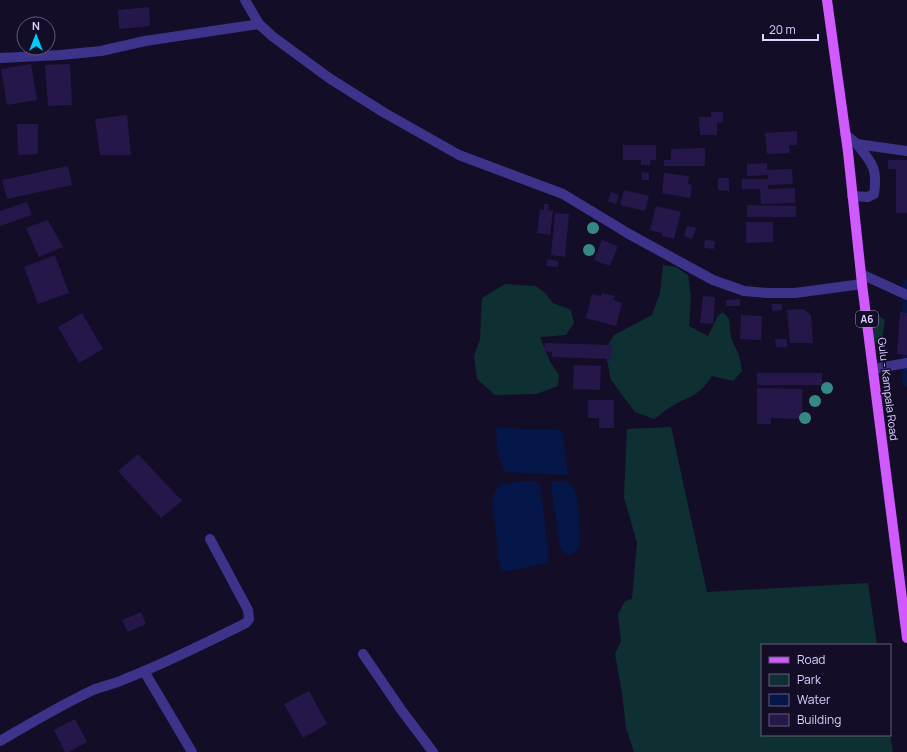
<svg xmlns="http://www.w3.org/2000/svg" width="907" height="752" font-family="Manrope,sans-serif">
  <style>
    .green { fill: #0f3032 }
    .water { fill: #041748 }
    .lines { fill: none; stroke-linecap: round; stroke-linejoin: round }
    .stream { stroke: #041748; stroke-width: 5.5 }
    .building { fill: #26174a }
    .lane { stroke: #3e338b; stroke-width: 10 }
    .street { stroke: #3e338b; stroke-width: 10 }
    .primary { stroke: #d15aff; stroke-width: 10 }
    .tree { fill: #368886 }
    .labels { text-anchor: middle; stroke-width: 3; stroke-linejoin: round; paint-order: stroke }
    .shield { fill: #140d27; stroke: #a098be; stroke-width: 1 }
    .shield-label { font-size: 10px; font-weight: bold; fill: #dcd3ff }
    .street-label { font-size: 11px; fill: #dcd3ff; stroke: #140d27 }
  </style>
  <rect width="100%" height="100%" fill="#140d27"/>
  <path class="green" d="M 663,265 L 676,267 L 688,275 L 691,297 L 689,326 L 708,336 L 718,316 L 723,312 L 729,319 L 731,338 L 739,355 L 742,371 L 733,381 L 712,376 C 697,399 689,395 669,408 C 664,411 659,416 654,419 L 635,412 L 611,380 L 605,350 L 614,335 L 652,315 L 660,293 Z
    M 505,284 L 536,286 L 545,293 L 553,303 L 571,310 L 574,323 L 566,335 L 540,337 L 550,362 L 559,375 L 558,386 L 536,394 L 495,395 L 477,379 L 474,356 L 480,339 L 482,298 Z
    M 872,315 L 878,315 L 885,320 L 882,340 L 879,343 L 873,344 Z
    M 671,427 L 707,592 L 868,583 L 877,645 L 762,645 L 762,735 L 890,735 L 890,733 L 893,752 L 634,752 L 626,728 L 622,693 L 615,654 L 621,641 L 618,614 L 625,601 L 632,599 L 637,543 L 624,497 L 627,429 Z"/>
  <path class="water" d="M 496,427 L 524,429 L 562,430 L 568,475 L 504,472 L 497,450 Z
    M 529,481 L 537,482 L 540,484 L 549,558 L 547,563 L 505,572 L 500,569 L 492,497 L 500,484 Z
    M 553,481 C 560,481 569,480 573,487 C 580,496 579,533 580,546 L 572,555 L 564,553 L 560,548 L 551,484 Z"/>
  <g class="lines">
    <path class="stream" d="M 905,282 L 905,319
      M 905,348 L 905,384"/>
  </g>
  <path class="building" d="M 149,7 L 150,26 L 119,29 L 118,10 Z
    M 31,64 L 37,100 L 7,105 L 1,69 Z
    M 70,64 L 72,105 L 48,106 L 45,65 Z
    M 711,112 L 723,112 L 723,122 L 717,123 L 717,135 L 700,135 L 699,117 L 711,117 Z
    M 127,115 L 131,155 L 100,155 L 95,119 Z
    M 17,124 L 38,124 L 38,154 L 18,155 Z
    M 797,131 L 797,145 L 789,145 L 790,153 L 767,154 L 765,133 Z
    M 623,145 L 656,145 L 656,160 L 650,160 L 650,165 L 641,165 L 641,160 L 623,160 Z
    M 705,148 L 705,166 L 664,166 L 664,160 L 671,160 L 671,149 Z
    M 888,160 L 907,160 L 907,213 L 896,213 L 896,169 L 888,169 Z
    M 767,163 L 767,170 L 792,169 L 793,184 L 768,185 L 768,189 L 795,188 L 795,203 L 761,204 L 760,189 L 742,189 L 742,179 L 768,179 L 768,175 L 747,176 L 747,164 Z
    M 68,166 L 72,185 L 7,199 L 2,180 Z
    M 642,172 L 649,173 L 649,180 L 642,180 Z
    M 664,173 L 689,176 L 688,184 L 692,185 L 690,198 L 662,193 Z
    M 718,178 L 729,178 L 729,191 L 718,190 Z
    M 624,190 L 649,196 L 645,211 L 620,205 Z
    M 611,192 L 619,195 L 616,204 L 608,201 Z
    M 27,202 L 32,215 L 0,226 L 0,211 Z
    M 544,204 L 549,204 L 548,210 L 553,211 L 550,235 L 537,233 L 540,209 L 544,210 Z
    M 747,205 L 796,206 L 796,217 L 747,217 Z
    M 656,206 L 681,212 L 674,239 L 662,236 L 662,233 L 650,230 Z
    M 555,213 L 569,214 L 565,257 L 551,255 Z
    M 48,220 L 63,247 L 39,257 L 26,228 Z
    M 746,222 L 773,222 L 773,242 L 746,243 Z
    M 687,226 L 696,228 L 692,239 L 684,236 Z
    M 602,240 L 618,246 L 610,266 L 594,260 Z
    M 705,240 L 715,241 L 714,249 L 704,248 Z
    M 55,255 L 69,293 L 38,304 L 24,267 Z
    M 547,259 L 558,261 L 558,267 L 546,266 Z
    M 602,293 L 615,296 L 613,300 L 622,303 L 616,326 L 586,318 L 592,294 L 601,296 Z
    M 703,296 L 715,297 L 713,324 L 700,323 Z
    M 740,299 L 740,306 L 726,306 L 726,300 Z
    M 772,304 L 782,304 L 782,310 L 772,311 Z
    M 803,309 L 811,315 L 813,343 L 790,343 L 787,310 Z
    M 900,312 L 907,313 L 907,355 L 897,354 Z
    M 82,313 L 103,349 L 79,363 L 58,327 Z
    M 741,315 L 762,316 L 761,340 L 740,339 Z
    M 775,339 L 787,339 L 787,347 L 776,347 Z
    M 545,343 L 612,345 L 611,359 L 552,357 L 552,352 L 544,351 Z
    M 574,365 L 601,366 L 600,390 L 573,389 Z
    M 757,373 L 822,373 L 822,385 L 757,385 Z
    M 757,388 L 802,389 L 802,419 L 771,418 L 771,424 L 757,424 Z
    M 588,400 L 614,400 L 614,428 L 599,428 L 599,418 L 588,418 Z
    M 138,454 L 182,501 L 161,518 L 118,471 Z
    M 141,612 L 146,624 L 128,632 L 122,620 Z
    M 309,691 L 327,724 L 303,738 L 284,704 Z
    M 75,719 L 87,742 L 68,752 L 65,752 L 54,730 Z"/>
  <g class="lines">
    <path class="lane" d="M 852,196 L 868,197 L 874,194 C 878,168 872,163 857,144
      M 861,274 L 907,295
      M 873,369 L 907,363
      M 144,671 L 192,752"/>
    <path class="street" d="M 245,0 L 259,24 L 272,36 L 329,78 L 383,112 L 459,155 L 563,194 L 629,234 L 713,280 L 744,291 L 767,293 L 795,293 L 862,284
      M 0,58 L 60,55 L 101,51 L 145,41 L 259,24
      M 845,134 L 857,144 L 907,151
      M 363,654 L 402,711 L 433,752
      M 0,741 C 31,723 61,705 93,690 C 103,686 115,684 125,679 C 166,663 206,643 246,623 L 249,619 L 248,610 L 210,539"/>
    <path class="primary" d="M 827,0 L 848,152 L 862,284 L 907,638"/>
  </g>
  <g class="tree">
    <circle cx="593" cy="228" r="6"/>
    <circle cx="589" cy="250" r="6"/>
    <circle cx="827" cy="388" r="6"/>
    <circle cx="815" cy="401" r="6"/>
    <circle cx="805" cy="418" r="6"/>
  </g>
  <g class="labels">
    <rect class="shield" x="856" y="311" width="22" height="16" rx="3"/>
    <g class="shield-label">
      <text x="867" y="323">A6</text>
    </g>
    <g class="street-label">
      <text transform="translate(888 389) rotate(83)" y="4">Gulu - Kampala Road</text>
    </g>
  </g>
  <rect x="761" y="644" width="130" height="92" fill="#140d27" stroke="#645c7d"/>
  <rect x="769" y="657" width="20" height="6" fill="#d15aff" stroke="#645c7d"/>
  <text x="797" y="664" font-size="12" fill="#dcd3ff">Road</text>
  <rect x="769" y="674" width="20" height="12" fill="#0f3032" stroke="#645c7d"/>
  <text x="797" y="684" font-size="12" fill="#dcd3ff">Park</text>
  <rect x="769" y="694" width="20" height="12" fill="#041748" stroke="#645c7d"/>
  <text x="797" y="704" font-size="12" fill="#dcd3ff">Water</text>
  <rect x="769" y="714" width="20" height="12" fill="#26174a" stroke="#645c7d"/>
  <text x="797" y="724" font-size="12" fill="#dcd3ff">Building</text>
  <g transform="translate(36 36)"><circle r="19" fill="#140d27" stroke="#645c7d"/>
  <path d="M0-3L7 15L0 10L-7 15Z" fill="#00ccfe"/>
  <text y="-6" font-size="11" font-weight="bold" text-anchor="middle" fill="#dcd3ff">N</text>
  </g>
  <path d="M763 34v6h55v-6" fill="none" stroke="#dcd3ff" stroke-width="2"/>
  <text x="769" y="34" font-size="12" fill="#dcd3ff" stroke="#140d27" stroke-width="3" paint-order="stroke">20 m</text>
</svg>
